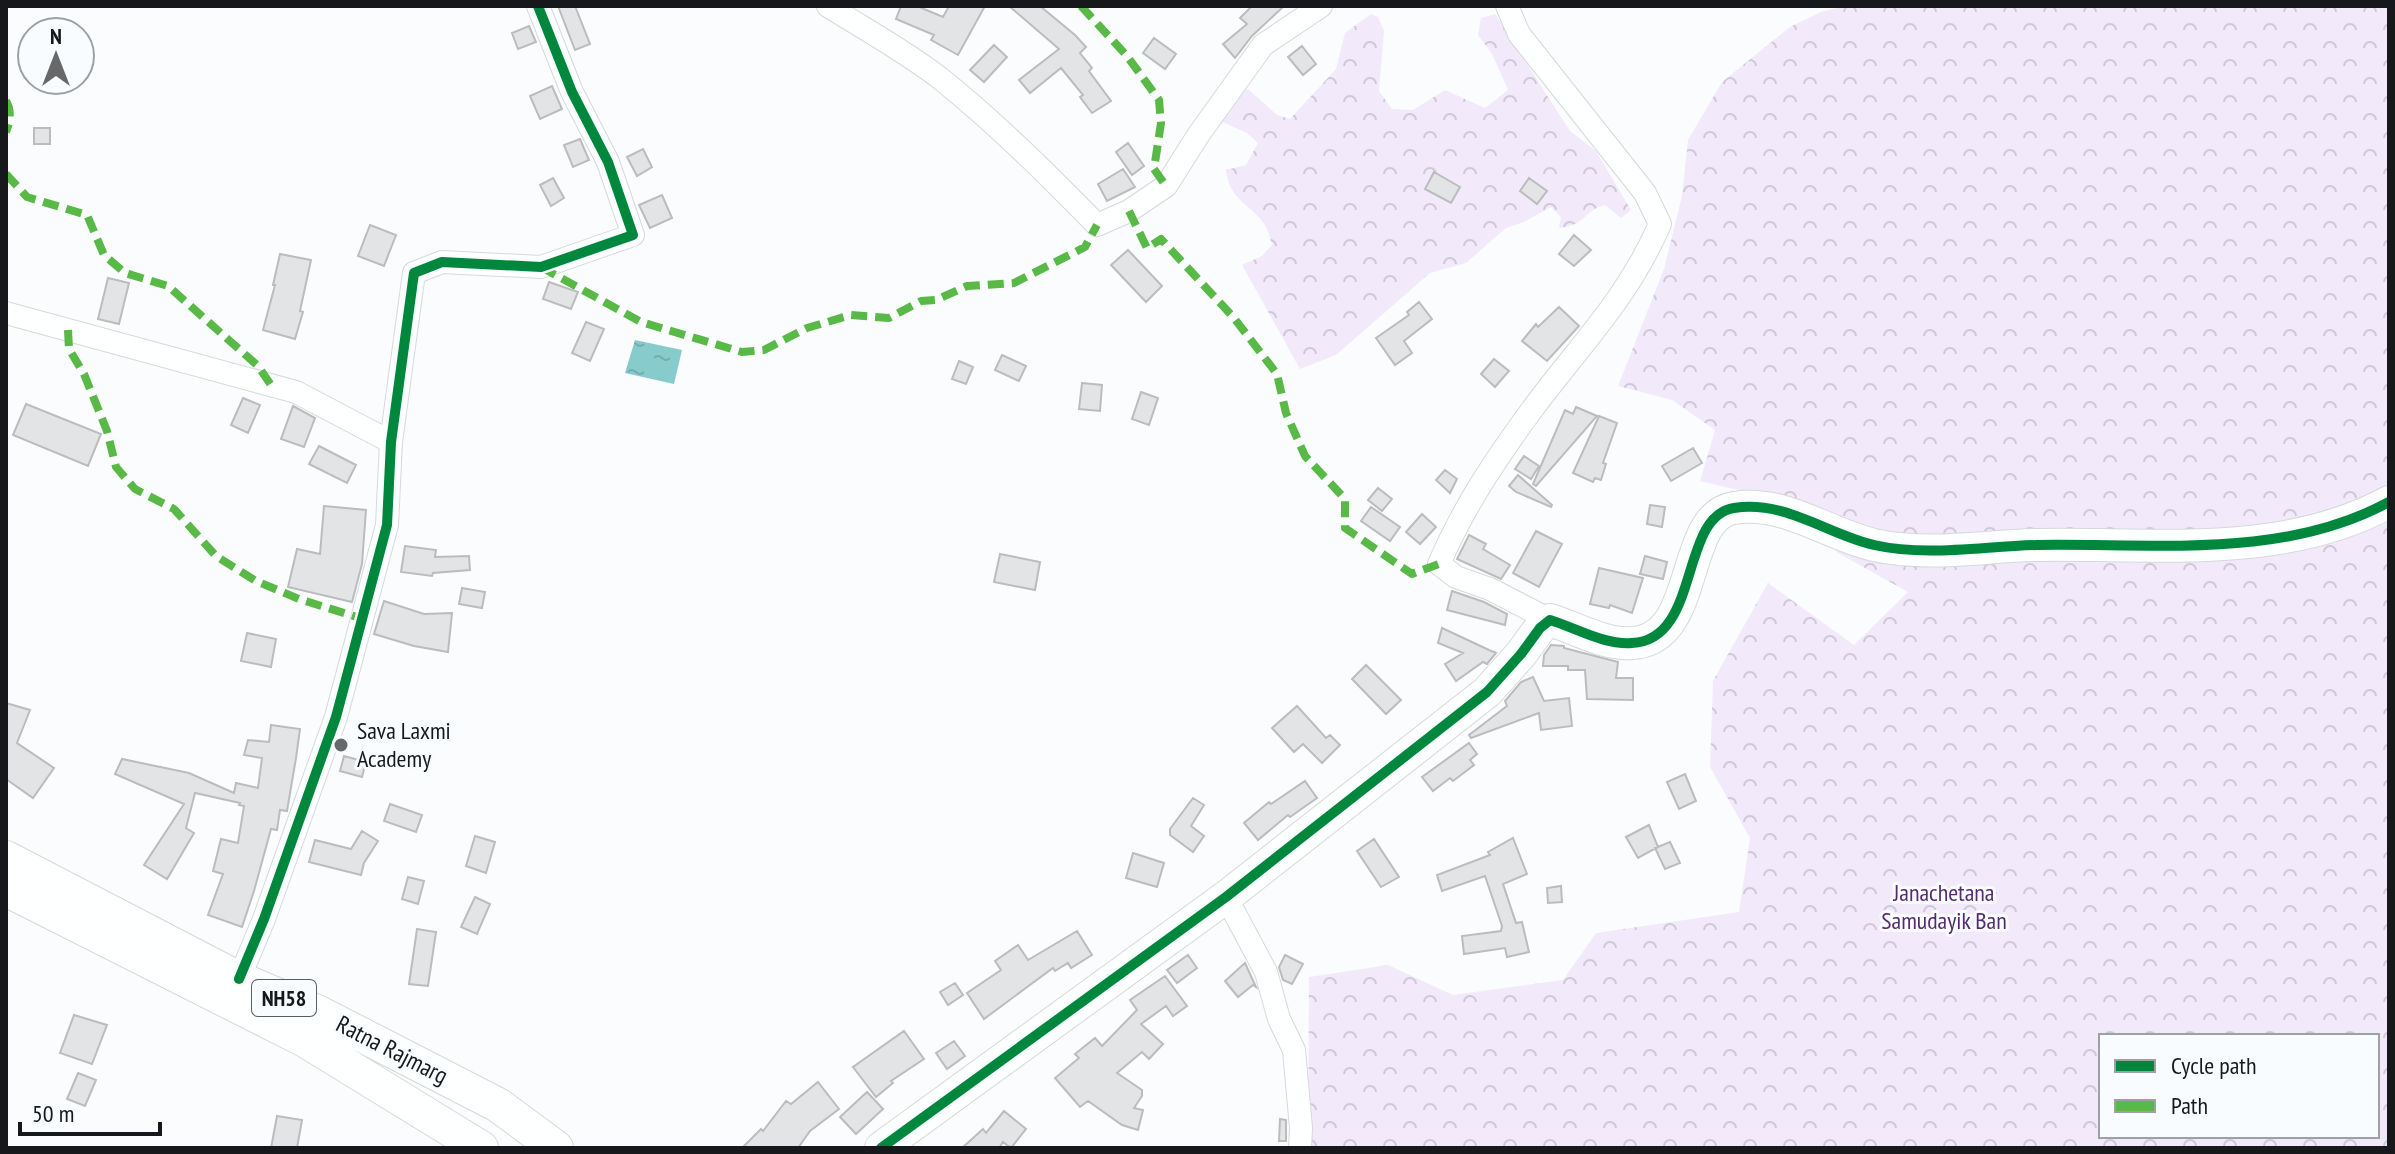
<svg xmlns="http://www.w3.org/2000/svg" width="2395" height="1154" font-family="'PT Sans Narrow',sans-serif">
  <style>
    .forest { fill: url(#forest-crowns); fill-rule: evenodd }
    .water { fill: url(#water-ripples) }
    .building { fill: #e3e4e6; stroke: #bbbcbe; stroke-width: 2 }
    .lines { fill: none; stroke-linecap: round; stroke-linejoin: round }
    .street-casing { stroke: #d6d8da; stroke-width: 24 }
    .secondary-casing { stroke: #d6d8da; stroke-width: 34 }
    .primary-casing { stroke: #d6d8da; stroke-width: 36 }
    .street { stroke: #feffff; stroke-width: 22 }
    .secondary { stroke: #feffff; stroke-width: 32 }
    .primary { stroke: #feffff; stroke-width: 34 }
    .quiet { stroke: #58b947; stroke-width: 8; stroke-dasharray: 16 8; stroke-linecap: butt }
    .cycleway-casing { stroke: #f9fcff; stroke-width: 15 }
    .cycleway { stroke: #00873e; stroke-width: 10 }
    .poi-dot { fill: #66686a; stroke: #f9fcff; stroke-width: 3 }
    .labels { text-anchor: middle; stroke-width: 6; stroke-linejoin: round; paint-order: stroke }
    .shield { fill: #f9fcff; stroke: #5a5c5f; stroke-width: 2 }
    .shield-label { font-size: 22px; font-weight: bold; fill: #16181b }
    .poi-label { font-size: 24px; fill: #16181b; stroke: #f9fcff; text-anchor: start }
    .park-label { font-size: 24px; fill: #552a70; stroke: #f9fcff }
    .street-label { font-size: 24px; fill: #16181b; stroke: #f9fcff }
  </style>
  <defs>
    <pattern id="forest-crowns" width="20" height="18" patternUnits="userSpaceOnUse" patternTransform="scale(2)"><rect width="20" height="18" fill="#f2eafb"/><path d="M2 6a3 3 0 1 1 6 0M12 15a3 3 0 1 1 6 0" fill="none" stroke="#cfc8d7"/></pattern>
    <pattern id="water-ripples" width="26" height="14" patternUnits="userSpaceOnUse" patternTransform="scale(2)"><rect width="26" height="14" fill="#87cbcc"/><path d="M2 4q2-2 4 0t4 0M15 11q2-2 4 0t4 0" fill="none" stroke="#74aeaf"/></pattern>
  </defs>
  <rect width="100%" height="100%" fill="#fafcfe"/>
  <path class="forest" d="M 1845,6 L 2389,6 L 2389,1148 L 1308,1148 L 1309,977 L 1388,965 L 1453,995 L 1563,980 L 1596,933 L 1739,912 L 1750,838 L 1710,767 L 1713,681 L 1768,583 L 1854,645 L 1908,592 L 1838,553 L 1794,503 L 1700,481 L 1715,430 L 1672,400 L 1618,386 L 1664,269 L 1682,196 L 1688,140 L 1722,82 L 1790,27 L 1821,12 ZM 2101,1036 L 2377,1036 L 2377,1136 L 2101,1136 Z
    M 1371,14 L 1378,17 L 1384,31 L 1379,91 L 1392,109 L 1413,110 L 1445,90 L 1485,108 L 1508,90 L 1492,54 L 1478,35 L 1481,18 L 1495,14 L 1570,131 L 1596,151 L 1631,210 L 1621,218 L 1605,205 C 1582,211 1588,225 1559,228 L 1561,217 L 1551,207 L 1524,222 L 1506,228 L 1466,263 L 1430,273 L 1336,355 L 1300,369 L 1242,265 L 1262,256 L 1272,245 C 1270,239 1269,232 1266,227 C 1253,204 1229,202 1226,170 L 1246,165 L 1258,143 L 1247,133 L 1222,122 C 1223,110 1236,93 1248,89 L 1277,115 L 1290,119 L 1336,69 L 1345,33 Z"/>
  <path class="water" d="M 635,340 L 682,350 L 674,384 L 625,373 Z"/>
  <path class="building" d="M 558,6 L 575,6 L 590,44 L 575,50 Z
    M 901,6 L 917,6 L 943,17 L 949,6 L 985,6 L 958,55 L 931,40 L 934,35 L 896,19 Z
    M 1009,6 L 1040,6 L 1075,35 L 1086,47 L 1080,53 L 1092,68 L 1089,71 L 1111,101 L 1092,113 L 1080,97 L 1083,95 L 1061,68 L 1030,93 L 1019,80 L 1059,49 Z
    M 1252,6 L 1284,6 L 1252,36 L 1235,58 L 1223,44 L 1247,24 L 1240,18 Z
    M 529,26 L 536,42 L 518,49 L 512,33 Z
    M 1154,38 L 1176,54 L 1165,69 L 1143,53 Z
    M 994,45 L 1007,57 L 984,82 L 970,70 Z
    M 1302,46 L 1316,64 L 1303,75 L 1288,57 Z
    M 552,86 L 562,109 L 540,119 L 530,96 Z
    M 34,128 L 50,128 L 50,144 L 34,144 Z
    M 580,139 L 589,160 L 573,167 L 564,145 Z
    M 1128,143 L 1144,166 L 1132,175 L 1116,152 Z
    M 643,149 L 652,167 L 637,176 L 627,157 Z
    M 1123,169 L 1135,187 L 1107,201 L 1098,184 Z
    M 1434,172 L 1460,187 L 1451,203 L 1425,189 Z
    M 553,178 L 564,198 L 551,206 L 540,185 Z
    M 1529,178 L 1547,191 L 1537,204 L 1520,191 Z
    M 662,195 L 672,218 L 650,228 L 639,205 Z
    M 370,225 L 396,235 L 384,266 L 358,256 Z
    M 1574,235 L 1591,250 L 1574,266 L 1559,254 Z
    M 1128,250 L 1162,286 L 1146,302 L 1111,265 Z
    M 280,254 L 311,260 L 300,311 L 303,312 L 295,339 L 263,330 L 275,285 L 273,285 Z
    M 108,278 L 129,283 L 119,324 L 98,319 Z
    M 549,282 L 578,292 L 571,309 L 543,299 Z
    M 1419,302 L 1432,319 L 1404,341 L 1412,353 L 1395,365 L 1376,338 L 1409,315 L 1407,312 Z
    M 1559,307 L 1579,326 L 1547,361 L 1522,341 L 1536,324 L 1538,327 Z
    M 586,322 L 604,329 L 590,361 L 572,353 Z
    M 1002,355 L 1026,366 L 1019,381 L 995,370 Z
    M 1494,359 L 1509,371 L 1495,387 L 1481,374 Z
    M 959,361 L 973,367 L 966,384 L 952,379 Z
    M 1082,383 L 1102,385 L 1100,411 L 1079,409 Z
    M 1141,392 L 1158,398 L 1149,425 L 1132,419 Z
    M 243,398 L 260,405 L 248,433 L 231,425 Z
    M 26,404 L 101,434 L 88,466 L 13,435 Z
    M 293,406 L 315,418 L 304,447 L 281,439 Z
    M 1576,407 L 1597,416 L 1536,486 L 1533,484 L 1565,410 L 1573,414 Z
    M 1599,416 L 1617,423 L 1603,463 L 1606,464 L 1601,480 L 1595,478 L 1593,482 L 1573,473 Z
    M 319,446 L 356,465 L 347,483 L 309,464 Z
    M 1693,448 L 1702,463 L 1671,481 L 1662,466 Z
    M 1524,456 L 1539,466 L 1531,479 L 1515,469 Z
    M 1445,470 L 1457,479 L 1450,493 L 1436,480 Z
    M 1518,475 L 1552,505 L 1551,507 L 1516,492 L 1509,486 Z
    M 1378,488 L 1392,499 L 1382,511 L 1368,500 Z
    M 1650,505 L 1665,507 L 1662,527 L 1647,524 Z
    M 324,506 L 366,510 L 362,564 L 352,602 L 288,587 L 297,549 L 320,554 Z
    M 1371,507 L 1400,527 L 1390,541 L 1361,521 Z
    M 1422,514 L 1436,527 L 1420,544 L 1406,532 Z
    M 1536,531 L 1562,544 L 1539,587 L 1513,573 Z
    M 1469,535 L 1486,544 L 1483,549 L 1510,565 L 1501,579 L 1457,559 Z
    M 405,546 L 436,550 L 435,557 L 469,556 L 470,570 L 433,573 L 432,576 L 401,572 Z
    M 1000,554 L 1040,562 L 1035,590 L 994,582 Z
    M 1645,556 L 1667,562 L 1663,579 L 1640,574 Z
    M 1599,568 L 1643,578 L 1632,613 L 1610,605 L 1609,608 L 1590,604 Z
    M 462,588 L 485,592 L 482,608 L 459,604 Z
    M 1452,591 L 1484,602 L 1507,614 L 1505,625 L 1447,610 Z
    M 384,601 L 424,614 L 452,613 L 448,652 L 414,646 L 374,634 Z
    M 1442,628 L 1489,650 L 1496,653 L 1487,664 L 1483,662 L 1456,681 L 1445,664 L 1463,653 L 1438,643 Z
    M 247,633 L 276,639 L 271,667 L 241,661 Z
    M 1551,645 L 1564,646 L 1564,648 L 1618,662 L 1616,678 L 1633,678 L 1633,700 L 1587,699 L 1585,670 L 1568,670 L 1568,666 L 1543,666 L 1544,655 Z
    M 1366,665 L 1401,700 L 1386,714 L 1352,679 Z
    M 1533,677 L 1544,701 L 1569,698 L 1572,726 L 1541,730 L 1539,713 L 1471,738 L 1469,735 L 1507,706 L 1505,701 L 1521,682 Z
    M 6,703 L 30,710 L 17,743 L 54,768 L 33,798 L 6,779 Z
    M 1297,706 L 1326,738 L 1330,735 L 1340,745 L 1322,763 L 1303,744 L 1294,752 L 1272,728 Z
    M 271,725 L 300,729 L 296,758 L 287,811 L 280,810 L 277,830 L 271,829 L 254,891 L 242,927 L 208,915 L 223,874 L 213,871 L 221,839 L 238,843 L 244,806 L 239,805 L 240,803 L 195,793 L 186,828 L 194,833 L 167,879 L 144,865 L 184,804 L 115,774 L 122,759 L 189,773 L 234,793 L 236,783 L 258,788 L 262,758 L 244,755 L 248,740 L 269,742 Z
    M 1469,743 L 1477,754 L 1470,760 L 1474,765 L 1453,781 L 1450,778 L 1433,791 L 1422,777 Z
    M 344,756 L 366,762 L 362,777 L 340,771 Z
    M 1685,774 L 1696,801 L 1679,809 L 1667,782 Z
    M 1305,781 L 1317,798 L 1290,817 L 1288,815 L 1258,840 L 1244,823 L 1269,802 L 1271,804 Z
    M 1193,798 L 1204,805 L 1191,826 L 1204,836 L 1193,852 L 1170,835 L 1170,829 Z
    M 390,804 L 422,815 L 416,832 L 384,821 Z
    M 1649,825 L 1658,847 L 1638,858 L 1626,837 Z
    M 362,831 L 378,841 L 364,863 L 361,875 L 309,862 L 315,840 L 351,849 Z
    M 475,836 L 495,842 L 486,873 L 466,866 Z
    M 1513,838 L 1527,874 L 1503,884 L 1516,923 L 1522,922 L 1529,952 L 1507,957 L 1505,948 L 1464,954 L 1462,936 L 1501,931 L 1502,926 L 1485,876 L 1442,891 L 1437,875 L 1490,855 L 1488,852 Z
    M 1374,839 L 1399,877 L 1381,887 L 1357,851 Z
    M 1670,842 L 1680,863 L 1665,869 L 1655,848 Z
    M 1133,853 L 1164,863 L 1157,887 L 1126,878 Z
    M 408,877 L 424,881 L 418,904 L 402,899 Z
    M 1561,886 L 1562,902 L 1548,903 L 1547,888 Z
    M 475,897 L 490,904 L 477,934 L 461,927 Z
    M 417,929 L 436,932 L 428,986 L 409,984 Z
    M 1077,931 L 1092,955 L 1071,968 L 1068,963 L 1055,971 L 1053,968 L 984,1019 L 967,993 L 1001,970 L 995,961 L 1018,945 L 1028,960 Z
    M 1188,955 L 1197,968 L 1177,983 L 1167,970 Z
    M 1285,955 L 1303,964 L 1292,984 L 1283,980 L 1279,967 Z
    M 1245,963 L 1256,987 L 1253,985 L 1238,997 L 1225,981 Z
    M 1165,976 L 1187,1006 L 1173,1016 L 1166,1006 L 1141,1024 L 1163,1044 L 1149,1059 L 1142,1052 L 1117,1073 L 1142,1090 L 1142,1096 L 1134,1108 L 1143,1110 L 1138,1130 L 1122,1125 L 1088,1101 L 1080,1107 L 1055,1078 L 1079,1058 L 1075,1054 L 1095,1038 L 1102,1046 L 1137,1010 L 1130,1000 Z
    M 955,983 L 963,995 L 948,1005 L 940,992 Z
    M 74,1015 L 107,1025 L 92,1064 L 60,1053 Z
    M 904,1031 L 924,1059 L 891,1081 L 893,1083 L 876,1097 L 853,1067 Z
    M 954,1041 L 965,1056 L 947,1069 L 936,1053 Z
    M 78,1073 L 96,1080 L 85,1106 L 67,1099 Z
    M 818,1082 L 839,1109 L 810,1131 L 798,1148 L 742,1148 L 761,1129 L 763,1131 L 786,1101 L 791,1104 Z
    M 867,1092 L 883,1109 L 856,1134 L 840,1117 Z
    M 1004,1111 L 1026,1129 L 1011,1148 L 1003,1142 L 999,1148 L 962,1148 L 983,1129 L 986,1133 Z
    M 277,1116 L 302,1120 L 297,1148 L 271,1148 Z
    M 1280,1119 L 1286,1120 L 1286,1141 L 1279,1141 Z"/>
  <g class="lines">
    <defs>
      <path id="street" d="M 828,6 C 866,30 905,51 941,79 C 997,124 1047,174 1097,225 L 1129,211 L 1166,186 L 1199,134 L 1263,45 L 1321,6
        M 1507,6 L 1519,34 L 1645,193 L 1660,224 C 1627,300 1578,347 1531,411 C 1495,460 1463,508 1439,564 L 1456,577 L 1490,589 L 1550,620
        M 6,313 L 296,392 L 391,442
        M 1226,897 L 1266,972 L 1279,1019 L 1294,1050 L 1301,1128 L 1300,1148
        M 239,979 L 264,919 L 336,717 L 387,525 L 391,442 L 414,273 L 442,262 L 541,267 L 633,235 L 608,162 L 572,92 L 538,6"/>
      <path id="secondary" d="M 881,1148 L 1226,897 L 1487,692 L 1521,654 L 1540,628 L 1550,620 C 1576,628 1604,645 1632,643 C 1701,640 1679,516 1734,508 C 1785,500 1827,534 1874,545 C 1927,557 1984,546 2037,545 C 2155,543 2282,560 2389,502"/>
      <path id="primary" d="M 6,858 L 239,979 L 319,1013 L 498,1105 L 556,1148
        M 6,889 L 305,1040 L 481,1148"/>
    </defs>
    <use href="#street" class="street-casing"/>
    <use href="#secondary" class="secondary-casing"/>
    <use href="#primary" class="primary-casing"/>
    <use href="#street" class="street"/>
    <use href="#secondary" class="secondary"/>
    <use href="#primary" class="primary"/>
    <path class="quiet" d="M 1081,6 L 1127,56 L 1159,100 L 1161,123 L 1154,169 L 1166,186
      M 6,101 C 12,110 10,122 6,132
      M 6,174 L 27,197 L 87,215 L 104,255 L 125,273 L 168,286 L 258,366 L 271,385
      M 1129,211 L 1147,248 L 1161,239 L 1234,318 L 1277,374 L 1286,413 L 1305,456 L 1345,499 L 1345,528 L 1412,574 L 1439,564
      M 541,267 L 641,322 L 742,352 L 764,350 L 807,328 L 851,315 L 889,318 L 921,301 L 936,300 L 967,286 L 1014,283 L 1085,247 L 1097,225
      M 68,330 L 69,349 L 84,374 L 107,431 L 116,467 L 135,489 L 174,509 L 216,556 L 256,581 L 299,599 L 360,618"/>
    <defs>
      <path id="cycleway" d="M 239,979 L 264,919 L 336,717 L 387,525 L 391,442 L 414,273 L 442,262 L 541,267 L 633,235 L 608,162 L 572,92 L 538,6
        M 881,1148 L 1226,897 L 1487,692 L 1521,654 L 1540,628 L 1550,620 C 1576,628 1604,645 1632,643 C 1701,640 1679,516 1734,508 C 1785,500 1827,534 1874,545 C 1927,557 1984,546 2037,545 C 2155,543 2282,560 2389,502"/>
    </defs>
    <use href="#cycleway" class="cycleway-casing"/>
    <use href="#cycleway" class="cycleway"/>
  </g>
  <circle class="poi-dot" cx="341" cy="745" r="8"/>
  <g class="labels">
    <rect class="shield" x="252" y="980" width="64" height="36" rx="6"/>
    <g class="shield-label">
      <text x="284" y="1006">NH58</text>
    </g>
    <g class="poi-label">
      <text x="357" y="739">Sava Laxmi<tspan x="357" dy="28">Academy</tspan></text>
    </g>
    <g class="park-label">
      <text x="1944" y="901">Janachetana<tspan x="1944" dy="28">Samudayik Ban</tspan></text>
    </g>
    <g class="street-label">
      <text transform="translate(392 1050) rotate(27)" y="8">Ratna Rajmarg</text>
    </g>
  </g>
  <rect width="2395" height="1154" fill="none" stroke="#16181b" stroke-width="16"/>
  <rect x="2099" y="1034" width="280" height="104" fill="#f9fcff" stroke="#9ea1a4" stroke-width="2"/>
  <rect x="2115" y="1060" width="40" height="12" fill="#00873e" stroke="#9ea1a4" stroke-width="2"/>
  <text x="2171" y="1074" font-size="24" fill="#16181b">Cycle path</text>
  <rect x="2115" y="1100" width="40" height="12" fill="#58b947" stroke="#9ea1a4" stroke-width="2"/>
  <text x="2171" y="1114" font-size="24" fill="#16181b">Path</text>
  <g transform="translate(56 56)"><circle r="38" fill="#f9fcff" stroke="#9ea1a4" stroke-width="2"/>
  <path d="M0-6L14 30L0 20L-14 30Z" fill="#66686a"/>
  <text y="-12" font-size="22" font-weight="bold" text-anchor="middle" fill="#16181b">N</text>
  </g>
  <path d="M20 1122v12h140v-12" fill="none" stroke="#16181b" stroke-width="4"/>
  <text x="32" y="1122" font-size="24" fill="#16181b" stroke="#f9fcff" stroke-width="6" paint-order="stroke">50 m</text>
</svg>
